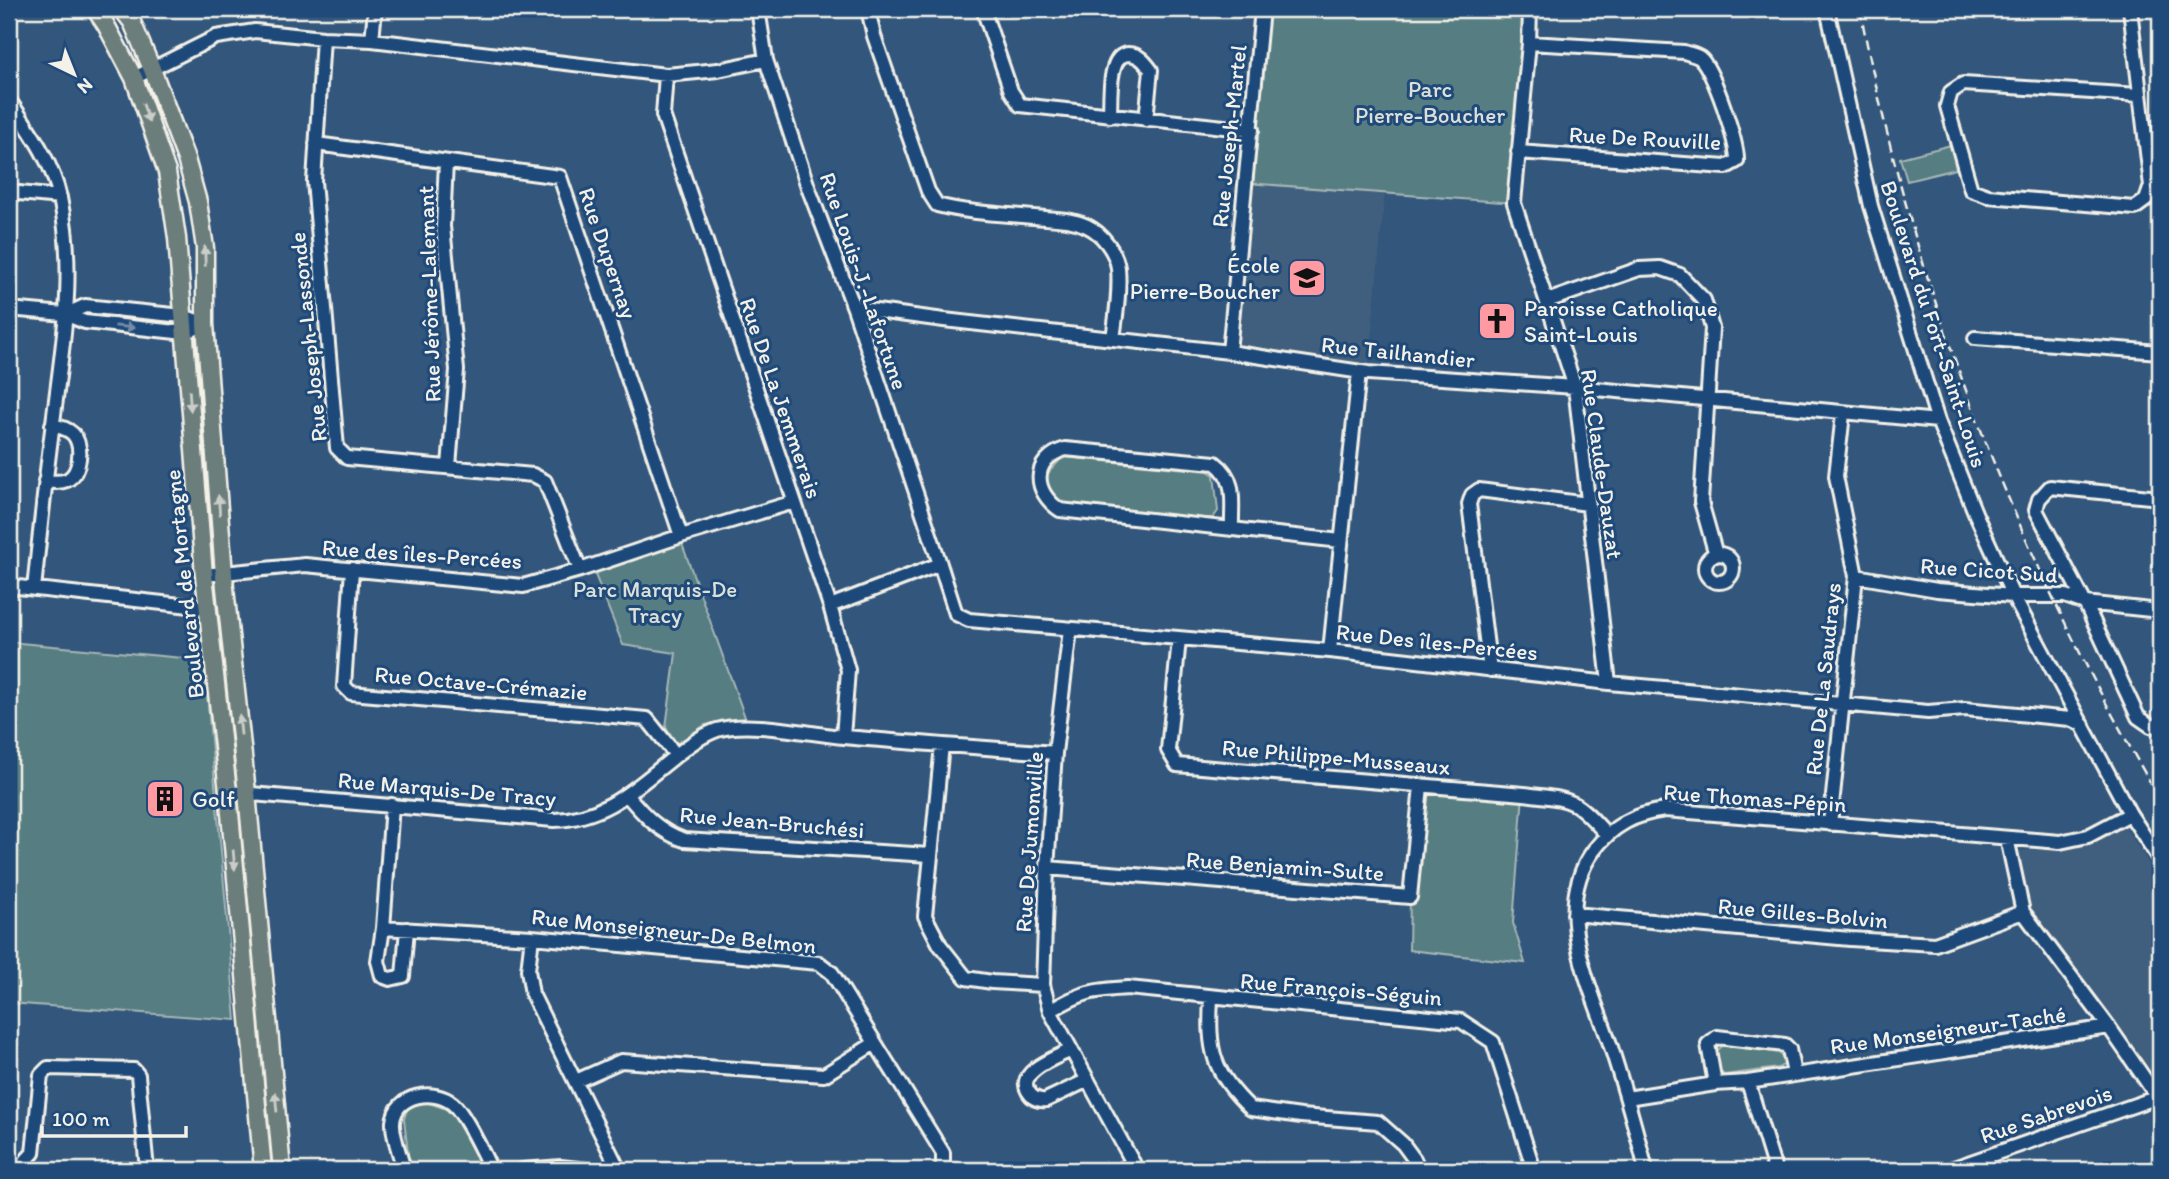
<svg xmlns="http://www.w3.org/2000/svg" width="2169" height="1179" font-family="Itim,sans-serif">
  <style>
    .built { fill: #405e7e }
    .green { fill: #577d82; stroke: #a6b7b5; stroke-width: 2 }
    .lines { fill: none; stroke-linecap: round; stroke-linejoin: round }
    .minor-casing { stroke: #f4f1e8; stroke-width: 18 }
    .major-casing { stroke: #f4f1e8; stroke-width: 21 }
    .minor { stroke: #1f4a7a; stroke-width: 12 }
    .major { stroke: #6c7e7c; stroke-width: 16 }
    .rail { stroke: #f4f1e8; stroke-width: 2.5; stroke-dasharray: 10 5; stroke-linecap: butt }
    .oneway { fill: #cbcec8 }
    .oneway2 { fill: #748da6 }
    .labels { text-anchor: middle; stroke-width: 6; stroke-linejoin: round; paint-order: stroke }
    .park-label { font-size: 23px; fill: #dce0d9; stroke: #1f4a7a }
    .street-label { font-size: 23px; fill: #f4f1e8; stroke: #1f4a7a }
    .poi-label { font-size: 23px; fill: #f4f1e8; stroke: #1f4a7a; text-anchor: start }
  </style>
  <rect width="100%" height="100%" fill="#32567c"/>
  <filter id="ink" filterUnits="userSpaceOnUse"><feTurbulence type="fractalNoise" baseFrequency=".0143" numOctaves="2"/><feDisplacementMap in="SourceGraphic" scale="14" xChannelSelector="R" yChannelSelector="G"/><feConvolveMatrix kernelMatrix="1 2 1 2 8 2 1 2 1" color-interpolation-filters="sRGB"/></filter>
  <g filter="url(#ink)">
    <path class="built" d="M 1247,183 L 1385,192 L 1368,373 L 1229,352 Z
      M 2123,824 L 2160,881 L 2160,1090 L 2038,918 L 2030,904 L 2019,851 L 2059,848 Z"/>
    <path class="green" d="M 1262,9 L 1530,9 L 1514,203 L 1247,183 Z
      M 1951,145 L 1956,169 L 1907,181 L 1900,158 Z
      M 1063,457 L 1208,471 L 1214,475 L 1218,511 L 1213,518 L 1202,518 L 1066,505 C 1050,499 1048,491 1046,475 Z
      M 681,541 L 746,720 L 705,725 L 677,744 L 666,727 L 676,653 L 623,645 L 594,572 Z
      M 9,642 L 204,660 L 236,1020 L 9,1003 Z
      M 1421,786 L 1523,794 L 1513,923 L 1525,963 L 1409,950 L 1410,897 Z
      M 1724,1044 L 1779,1053 L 1786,1062 L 1784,1065 L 1778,1068 L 1724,1075 L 1719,1070 L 1716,1052 Z
      M 424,1101 L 446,1109 L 455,1118 L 484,1170 L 410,1170 L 404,1119 L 407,1109 Z"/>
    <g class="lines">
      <defs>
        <path id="minor" d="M 758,9 L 766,60 L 808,187 L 854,308 L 940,564
          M 868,9 L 874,36 L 928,191 L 937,205 C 968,213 1001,214 1034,217 C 1051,219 1070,218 1087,226 C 1102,233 1116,252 1118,268 C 1120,291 1116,316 1113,339
          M 983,9 L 1011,91 L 1020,105 L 1252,130
          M 1530,9 L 1529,43 L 1514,203 L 1575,387 L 1609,683
          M 1827,9 L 1871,206 L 1938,421 L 1976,515 L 2013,596 L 2130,814 L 2160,860
          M 2130,9 L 2151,186 L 2146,200 L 2135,208 L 1988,196 L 1971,190 L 1947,106 L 1951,92 L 1963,84 L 2139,95
          M 323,38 L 314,181 L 337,448 L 347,458 L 533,475 L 545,481 L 580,570
          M 372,40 L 375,9
          M 666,75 L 663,115 L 830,606 L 848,670 L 843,737
          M 134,78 L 216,37 L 255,31 L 323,38 L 372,40 L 666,75 L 718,70 L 766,60
          M 9,100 C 30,131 52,161 60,198 C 76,272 63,342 54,415 C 46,473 40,531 34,589
          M 1110,116 C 1111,100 1107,55 1128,54 C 1139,54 1145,62 1151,70 L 1146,120
          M 316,144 L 560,177 L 681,536
          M 1518,152 L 1726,167 L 1737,161 C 1738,144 1713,68 1700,58 C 1696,55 1689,54 1684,52 L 1529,43
          M 446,162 L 443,226 L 457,370 L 449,466
          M 9,192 L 60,197
          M 1547,301 L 1639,269 L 1660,268 L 1680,275 L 1704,300 L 1712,328 L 1701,502 L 1716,555
          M 854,308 L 944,320 L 1229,352 L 1368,373 L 1575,387 L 1938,421
          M 9,309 L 64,314 L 85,322 L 185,333 L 205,324
          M 67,314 L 85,306 L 183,316 L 205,324
          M 1975,338 L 2160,352
          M 1229,352 L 1262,9
          M 45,481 C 53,482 60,483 67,480 C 81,473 83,445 73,434 C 67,428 60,427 52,425
          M 2160,498 L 2050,487 L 2039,499 L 2036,510 L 2085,603 L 2138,717 L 2151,726 L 2160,727
          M 1232,529 C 1231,503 1238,480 1215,463 L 1065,449 C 1031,460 1033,492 1060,510 L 1341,541
          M1705 568a14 14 0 1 1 28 0a14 14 0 1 1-28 0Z
          M 352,569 L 344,686 L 351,693 L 647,719 L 676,755
          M 204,575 L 305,565 L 523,586 L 580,570 L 681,536 L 794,502
          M 1856,576 L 1937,590 L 2013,596 L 2065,596 L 2085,603 L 2160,611
          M 9,586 L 208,608
          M 830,606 L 940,564 L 956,614 L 969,620 L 1330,651 L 1609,683 L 1928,712 L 1965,709 L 2070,719 L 2083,725
          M 1070,630 L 1055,753 L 1047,868 L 1043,985 L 1050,1011 L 1137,1170
          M 1179,639 L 1168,750 L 1177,765 L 1524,794 C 1571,800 1573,796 1606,834
          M 1330,651 L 1359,372
          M 1490,670 L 1469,504 L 1472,495 L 1479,490 L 1588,504
          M 942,745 L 925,916 L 940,945 L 966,978 L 992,982 L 1043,985
          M 228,792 L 554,820 C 605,819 635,788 673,758 C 686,747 700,736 717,730 C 749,720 809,734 844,737 C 914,743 985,748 1055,753
          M 627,795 C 644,815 658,831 684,840 L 930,855
          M 392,805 L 383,928 L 532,937 L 819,963 L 832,973 L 943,1153 L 943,1170
          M 1830,824 L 1856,576 L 1836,476 L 1843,414
          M 2007,838 L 2023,912 L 2109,1027 L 2160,1101
          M 1047,868 L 1410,897 L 1421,786
          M 1574,914 L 1850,939 L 1935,944 L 2023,912
          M 383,928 L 378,961 L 382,976 L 390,979 L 403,976 L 407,929
          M 532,937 L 528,970 L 532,994 L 619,1170
          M 1211,998 C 1208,1050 1212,1072 1251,1109 L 1301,1116 L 1378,1122 L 1403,1144 L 1414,1159 L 1419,1170
          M 1050,1011 C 1081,992 1093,990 1128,988 L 1461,1021 L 1493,1042 L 1534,1170
          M 1071,1050 C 1058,1057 1016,1071 1028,1091 C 1032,1098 1038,1101 1046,1100 L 1088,1080
          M 576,1081 L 621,1061 L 824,1075 L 875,1043
          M 1748,1082 L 1775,1170
          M 1715,1084 L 1708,1044 L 1717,1037 L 1785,1045 L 1789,1049 L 1794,1074
          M 1627,1098 L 1715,1084 L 1748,1082 L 2109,1027
          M 17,1170 L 33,1153 L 41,1075 L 48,1068 L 134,1070 L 138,1075 L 147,1170
          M 404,1170 C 401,1156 392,1137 393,1122 C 396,1094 434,1088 453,1104 C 465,1114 484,1155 491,1170
          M 523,1170 L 561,1167 L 588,1170
          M 1121,1170 L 1133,1162
          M 1646,1170 C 1636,1129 1624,1088 1611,1047 C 1591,987 1550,908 1594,850 C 1613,825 1635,814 1665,810 L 2060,842 L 2088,836 L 2130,814
          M 1948,1170 L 2158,1097"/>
        <path id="major" d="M 95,9 L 106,25 L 134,78 L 167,172 L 177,238 L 204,575 L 228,792 L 263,1170
          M 122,9 L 132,22 L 152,69 L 186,159 L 198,202 L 205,248 L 205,324 L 225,588 L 247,793 L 282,1170"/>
      </defs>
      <use href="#minor" class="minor-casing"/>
      <use href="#major" class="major-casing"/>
      <use href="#minor" class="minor"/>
      <use href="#major" class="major"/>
      <path class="rail" d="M 1860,9 C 1913,286 2016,556 2160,799"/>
    </g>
    <defs><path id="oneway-solid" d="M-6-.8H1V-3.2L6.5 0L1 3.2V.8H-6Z" transform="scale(1.75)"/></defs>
    <g class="oneway">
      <use href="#oneway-solid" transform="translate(146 113) rotate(71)"/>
      <use href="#oneway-solid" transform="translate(205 256) rotate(-92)"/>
      <use href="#oneway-solid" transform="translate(190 401) rotate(86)"/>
      <use href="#oneway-solid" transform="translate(219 505) rotate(-94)"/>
      <use href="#oneway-solid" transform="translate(240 725) rotate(-96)"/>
      <use href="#oneway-solid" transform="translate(234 860) rotate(85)"/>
      <use href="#oneway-solid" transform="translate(276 1102) rotate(-95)"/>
    </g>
    <use class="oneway2" href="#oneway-solid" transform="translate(125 327) rotate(6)"/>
  </g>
  <defs>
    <symbol id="school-square" viewBox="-11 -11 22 22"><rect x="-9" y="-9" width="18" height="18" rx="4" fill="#ff9aa2" stroke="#1f4a7a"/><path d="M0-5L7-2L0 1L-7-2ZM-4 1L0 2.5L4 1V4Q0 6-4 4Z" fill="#111"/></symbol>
    <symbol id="church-square" viewBox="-11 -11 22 22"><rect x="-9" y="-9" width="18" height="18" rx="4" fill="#ff9aa2" stroke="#1f4a7a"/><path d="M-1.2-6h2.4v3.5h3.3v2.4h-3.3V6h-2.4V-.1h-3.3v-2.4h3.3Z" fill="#111"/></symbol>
    <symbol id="building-square" viewBox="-11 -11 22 22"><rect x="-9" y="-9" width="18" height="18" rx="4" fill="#ff9aa2" stroke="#1f4a7a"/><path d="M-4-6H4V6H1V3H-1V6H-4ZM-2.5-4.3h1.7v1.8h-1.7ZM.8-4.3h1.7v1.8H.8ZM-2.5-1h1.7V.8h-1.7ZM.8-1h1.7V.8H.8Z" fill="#111"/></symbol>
  </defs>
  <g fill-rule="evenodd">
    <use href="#school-square" x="1285" y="256" width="44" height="44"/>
    <use href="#church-square" x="1475" y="299" width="44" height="44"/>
    <use href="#building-square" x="143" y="777" width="44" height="44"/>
  </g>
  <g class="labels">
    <g class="park-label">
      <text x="1430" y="97">Parc<tspan x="1430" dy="26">Pierre-Boucher</tspan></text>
      <text x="655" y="597">Parc Marquis-De<tspan x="655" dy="26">Tracy</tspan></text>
    </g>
    <g class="street-label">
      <text transform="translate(1229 136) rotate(-84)" y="8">Rue Joseph-Martel</text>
      <text transform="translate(1645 138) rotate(3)" y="8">Rue De Rouville</text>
      <text transform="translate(608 253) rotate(71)" y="8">Rue Dupernay</text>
      <text transform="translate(864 281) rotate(71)" y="8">Rue Louis-J.-Lafortune</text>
      <text transform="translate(429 294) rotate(-92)" y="8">Rue Jérôme-Lalemant</text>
      <text transform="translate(1934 324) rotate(72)" y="8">Boulevard du Fort-Saint-Louis</text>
      <text transform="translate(308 337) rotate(-96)" y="8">Rue Joseph-Lassonde</text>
      <text transform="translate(1398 352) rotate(6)" y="8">Rue Tailhandier</text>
      <text transform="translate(781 398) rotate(71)" y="8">Rue De La Jemmerais</text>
      <text transform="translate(1602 464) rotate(82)" y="8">Rue Claude-Dauzat</text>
      <text transform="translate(422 554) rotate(4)" y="8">Rue des îles-Percées</text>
      <text transform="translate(1989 570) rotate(4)" y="8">Rue Cicot Sud</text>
      <text transform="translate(184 584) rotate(-96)" y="8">Boulevard de Mortagne</text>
      <text transform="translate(1437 642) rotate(6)" y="8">Rue Des îles-Percées</text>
      <text transform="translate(1823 679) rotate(-84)" y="8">Rue De La Saudrays</text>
      <text transform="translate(481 683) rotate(5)" y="8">Rue Octave-Crémazie</text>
      <text transform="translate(1336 757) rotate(5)" y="8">Rue Philippe-Musseaux</text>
      <text transform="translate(447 789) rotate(5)" y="8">Rue Marquis-De Tracy</text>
      <text transform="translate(1755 798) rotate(4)" y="8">Rue Thomas-Pépin</text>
      <text transform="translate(772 822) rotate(5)" y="8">Rue Jean-Bruchési</text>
      <text transform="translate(1029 842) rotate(-86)" y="8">Rue De Jumonville</text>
      <text transform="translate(1285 866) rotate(4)" y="8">Rue Benjamin-Sulte</text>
      <text transform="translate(1803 913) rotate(5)" y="8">Rue Gilles-Bolvin</text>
      <text transform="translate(674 931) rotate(6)" y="8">Rue Monseigneur-De Belmon</text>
      <text transform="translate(1341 989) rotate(5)" y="8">Rue François-Séguin</text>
      <text transform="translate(1948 1030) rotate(-8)" y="8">Rue Monseigneur-Taché</text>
      <text transform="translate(2046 1114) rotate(-19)" y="8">Rue Sabrevois</text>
    </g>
    <g class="poi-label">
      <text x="1280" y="273" text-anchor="end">École<tspan x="1280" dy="26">Pierre-Boucher</tspan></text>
      <text x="1524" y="316">Paroisse Catholique<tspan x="1524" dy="26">Saint-Louis</tspan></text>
      <text x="192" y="807">Golf</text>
    </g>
  </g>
  <rect width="2169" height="1179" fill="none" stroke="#1f4a7a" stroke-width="35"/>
  <rect x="18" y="18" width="2134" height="1144" fill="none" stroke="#f4f1e8" stroke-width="2.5" filter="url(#ink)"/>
  <g transform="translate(74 74) rotate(137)" stroke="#1f4a7a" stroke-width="5" paint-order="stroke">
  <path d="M0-5L12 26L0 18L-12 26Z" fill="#f4f1e8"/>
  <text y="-10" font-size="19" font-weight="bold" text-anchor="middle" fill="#f4f1e8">N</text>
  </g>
  <path d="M42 1126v10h144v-10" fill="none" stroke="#f4f1e8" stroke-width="3.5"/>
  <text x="52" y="1126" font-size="21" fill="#f4f1e8" stroke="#1f4a7a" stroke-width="5" paint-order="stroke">100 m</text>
</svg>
